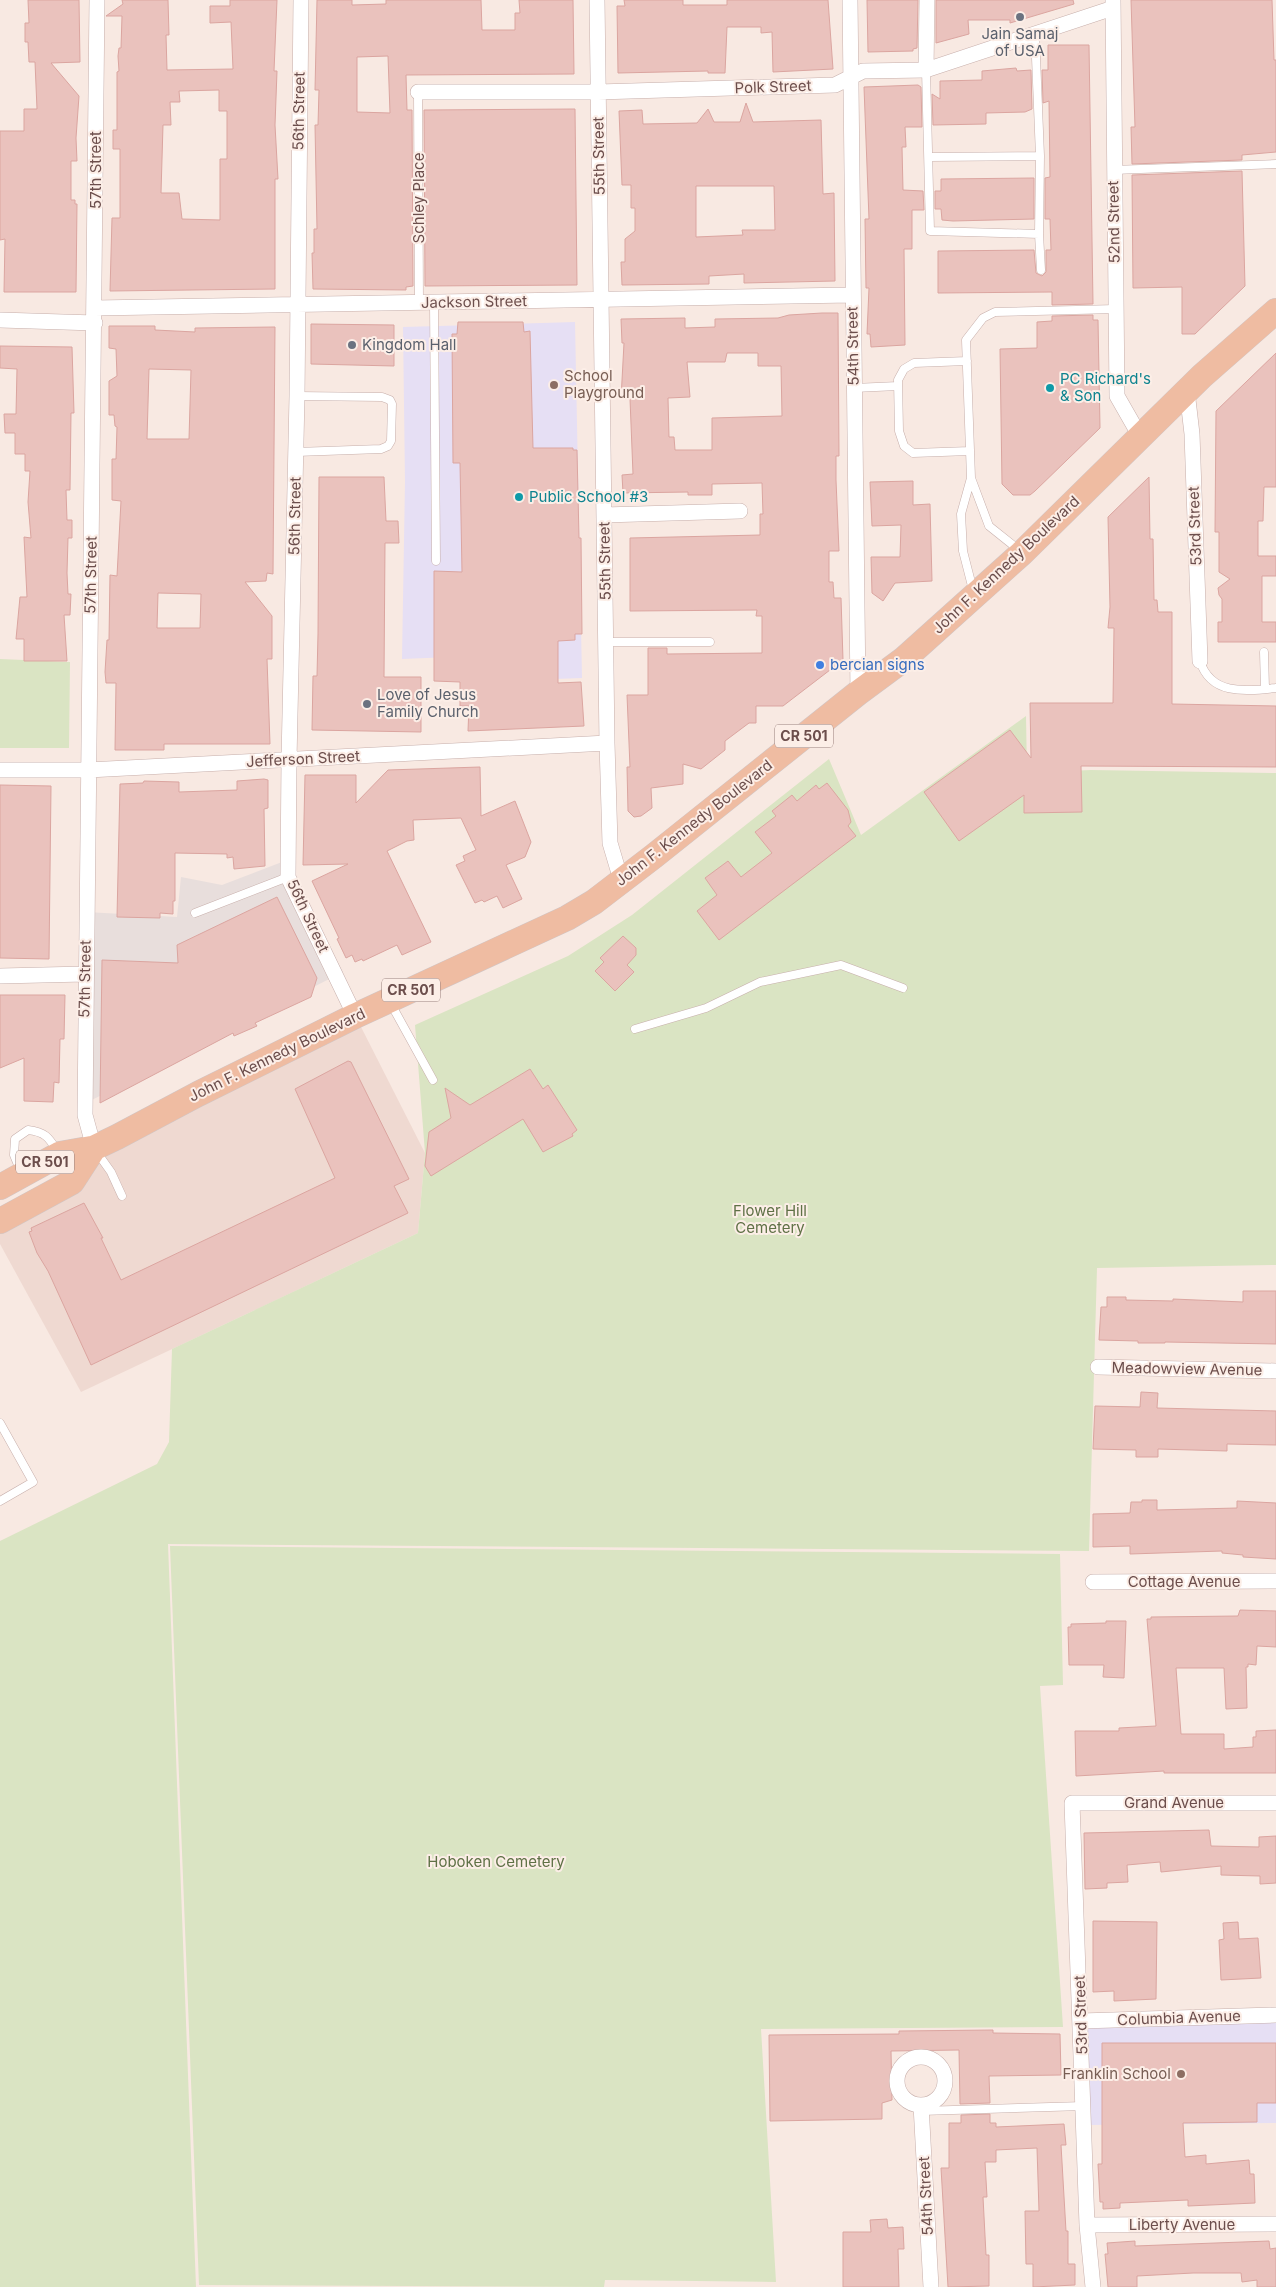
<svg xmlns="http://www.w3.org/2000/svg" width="1276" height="2287" font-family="Inter,sans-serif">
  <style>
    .residential { fill: #efd9d1 }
    .industrial { fill: #e8dedc }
    .education { fill: #e6dff4 }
    .green { fill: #dae4c3 }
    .building { fill: #eac2bd; stroke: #dba5a0; fill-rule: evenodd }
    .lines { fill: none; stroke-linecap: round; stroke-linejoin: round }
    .service-casing { stroke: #c7afab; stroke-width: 9 }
    .minor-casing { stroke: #c7afab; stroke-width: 16 }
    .primary-casing { stroke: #d0c6c6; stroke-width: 26 }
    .service { stroke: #fff; stroke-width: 8 }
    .minor { stroke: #fff; stroke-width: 15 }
    .primary { stroke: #efbca2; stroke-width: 25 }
    .worship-dot { fill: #6b7280; stroke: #fceee7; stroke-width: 2 }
    .education-dot { fill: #8d6e63; stroke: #fceee7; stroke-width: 2 }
    .culture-dot { fill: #0f9aa8; stroke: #fceee7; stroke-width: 2 }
    .shop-dot { fill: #3f7fe0; stroke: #fceee7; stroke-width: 2 }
    .labels { text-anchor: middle; stroke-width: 4; stroke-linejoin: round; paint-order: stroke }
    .shield { fill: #fceee7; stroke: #977e7a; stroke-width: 1 }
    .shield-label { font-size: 14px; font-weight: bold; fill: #6c4e4c }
    .worship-label { font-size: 15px; fill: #5b616d; stroke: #fceee7; text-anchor: start }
    .street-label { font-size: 15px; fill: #6c4e4c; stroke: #fceee7 }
    .education-label { font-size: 15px; fill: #785e54; stroke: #fceee7; text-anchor: start }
    .culture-label { font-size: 15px; fill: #0d838f; stroke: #fceee7; text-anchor: start }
    .shop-label { font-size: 15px; fill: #366cbe; stroke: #fceee7; text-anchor: start }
    .park-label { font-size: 15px; fill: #5f7146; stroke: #fceee7 }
  </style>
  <rect width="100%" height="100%" fill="#f8e9e2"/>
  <path class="residential" d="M 358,1021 L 425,1153 L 418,1233 L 81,1392 L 0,1244 L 0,1209 Z"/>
  <path class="industrial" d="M 282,862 L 343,972 L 84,1104 L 86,912 L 177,917 L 181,877 L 222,885 Z"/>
  <path class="education" d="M 575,322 L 582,678 L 499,681 L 499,655 L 402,659 L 405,482 L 403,327 Z
    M 1276,2019 L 1276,2123 L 1089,2125 L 1085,2024 Z"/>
  <path class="green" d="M 0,659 L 70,662 L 69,748 L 0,748 Z
    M 1026,716 L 1027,773 L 1091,770 L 1276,773 L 1276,1265 L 1097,1268 L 1089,1551 L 168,1544 L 196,2287 L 0,2287 L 0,1541 L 157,1464 L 169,1442 L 172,1349 L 418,1233 L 425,1153 L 415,1025 L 568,956 L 632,915 L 829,759 L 861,835 Z
    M 170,1546 L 1060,1554 L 1063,1685 L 1040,1686 L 1063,2027 L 761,2029 L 776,2282 L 605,2280 L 604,2287 L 199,2285 Z"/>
  <path class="building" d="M 28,0 L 79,0 L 80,62 L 51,63 L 79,96 L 76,138 L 77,161 L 71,161 L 71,200 L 75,200 L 75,204 L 77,204 L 76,292 L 4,292 L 5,239 L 0,240 L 0,131 L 24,131 L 24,109 L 37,109 L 35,62 L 29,62 L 28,42 L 25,42 L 25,23 L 29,23 Z
    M 122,0 L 168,0 L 169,35 L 166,35 L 167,70 L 233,69 L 231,22 L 210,23 L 210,6 L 230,6 L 230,0 L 277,0 L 274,71 L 277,71 L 275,125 L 278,179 L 275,179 L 275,289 L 110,291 L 112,218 L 120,218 L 120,149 L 113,149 L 113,130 L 117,130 L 117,72 L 119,71 L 118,56 L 119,48 L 121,48 L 122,16 L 106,16 L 123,4 ZM 219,90 L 219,111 L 227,111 L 227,159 L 220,159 L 220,220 L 182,219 L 179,193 L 161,193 L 163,125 L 171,125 L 170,102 L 180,102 L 179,91 Z
    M 317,0 L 352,0 L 352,5 L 386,4 L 386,0 L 481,0 L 482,30 L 515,30 L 515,13 L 520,13 L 519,0 L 573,0 L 574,74 L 406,75 L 407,110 L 412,110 L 413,286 L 406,287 L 406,290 L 313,289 L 312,253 L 314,253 L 314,229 L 317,229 L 315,125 L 318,125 L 319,90 L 315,90 ZM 388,56 L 390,113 L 357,112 L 357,57 Z
    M 624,0 L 683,0 L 683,5 L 727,5 L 727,0 L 828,0 L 833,69 L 773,72 L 772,32 L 761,33 L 761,27 L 727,27 L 725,73 L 708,73 L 708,71 L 618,73 L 617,6 L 625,6 Z
    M 867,0 L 918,0 L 917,48 L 913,49 L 913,51 L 868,52 Z
    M 936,0 L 1073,0 L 1074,4 L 1010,23 L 1010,20 L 968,20 L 969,34 L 936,43 Z
    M 1131,0 L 1272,0 L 1274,60 L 1276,60 L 1276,152 L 1242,155 L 1242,160 L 1132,164 L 1131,127 L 1135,127 Z
    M 1048,45 L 1089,45 L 1093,304 L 1052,305 L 1052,292 L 938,293 L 938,251 L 1034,250 L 1036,273 L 1042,276 L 1046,272 L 1046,250 L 1051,250 L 1050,219 L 1045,219 L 1045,178 L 1050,177 L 1049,101 L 1043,103 L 1042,70 L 1048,70 Z
    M 1016,68 L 1017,71 L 1031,70 L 1032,109 L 1025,112 L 986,113 L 986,124 L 933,125 L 932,94 L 940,99 L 940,81 L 982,80 L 982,71 Z
    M 918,85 L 921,87 L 922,127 L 905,127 L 906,147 L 902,147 L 903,190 L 923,191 L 924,210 L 912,210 L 912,249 L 904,249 L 905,345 L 871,347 L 870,334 L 867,334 L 869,288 L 866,288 L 865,219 L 869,219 L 864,87 Z
    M 746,103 L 753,122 L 821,120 L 823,194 L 834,193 L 835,281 L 744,283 L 744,274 L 709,276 L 709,284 L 622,285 L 621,262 L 625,262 L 625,239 L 635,231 L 635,208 L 631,208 L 631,185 L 622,185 L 619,111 L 642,110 L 643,124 L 697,123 L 708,109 L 714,122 L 740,122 ZM 696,186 L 774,186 L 775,230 L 742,230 L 743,235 L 696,237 Z
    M 575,109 L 577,285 L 425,286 L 424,110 Z
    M 1242,171 L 1245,286 L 1195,334 L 1182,334 L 1182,287 L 1133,288 L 1132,175 Z
    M 1034,178 L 1034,219 L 953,221 L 942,220 L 941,209 L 935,209 L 935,191 L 941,191 L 941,179 Z
    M 822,313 L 838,313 L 839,456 L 836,456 L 836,480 L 839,551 L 829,551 L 829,582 L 833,582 L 834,598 L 841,598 L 843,660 L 783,706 L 756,706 L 756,723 L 749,723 L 725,741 L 725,750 L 701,769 L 683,764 L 683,784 L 651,788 L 652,808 L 641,816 L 634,817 L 628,811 L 627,767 L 630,767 L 627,695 L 648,695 L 648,648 L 667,648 L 667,654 L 762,653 L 762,616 L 756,616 L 757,610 L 630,611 L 630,538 L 760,535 L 760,514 L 763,514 L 762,483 L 712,484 L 712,495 L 688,495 L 688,492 L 623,493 L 622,475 L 633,474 L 630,399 L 621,399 L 624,343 L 622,343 L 621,319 L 685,318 L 685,328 L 715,327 L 715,319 L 778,318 L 789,315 ZM 727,353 L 758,353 L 758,366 L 781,366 L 782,416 L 712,418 L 712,450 L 675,450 L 674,437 L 669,437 L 668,398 L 690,397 L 687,362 L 725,362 Z
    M 1093,315 L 1093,320 L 1098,320 L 1100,428 L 1035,491 L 1030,495 L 1013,495 L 1002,484 L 1000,349 L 1037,348 L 1037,322 L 1052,321 L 1052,316 Z
    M 458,322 L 523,322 L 524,332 L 530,331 L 533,448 L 573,448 L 573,450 L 577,450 L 579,538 L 581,538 L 582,634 L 575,634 L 575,640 L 558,641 L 558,683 L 581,682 L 584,726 L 468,731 L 469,706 L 460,706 L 460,682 L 434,681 L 434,571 L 462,572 L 460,463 L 453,463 L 452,334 L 457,334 Z
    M 311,324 L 394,325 L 394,366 L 311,364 Z
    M 109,326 L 155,326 L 155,330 L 195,332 L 195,328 L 275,327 L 273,574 L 267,573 L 266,581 L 245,582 L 272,616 L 272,659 L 267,659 L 270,744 L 164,744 L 164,750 L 115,750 L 116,683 L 106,683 L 105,672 L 107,640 L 109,640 L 110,575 L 117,576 L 121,501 L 112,500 L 112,459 L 116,459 L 117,427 L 115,426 L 114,415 L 109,415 L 109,381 L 117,376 L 116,349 L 109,348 ZM 149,369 L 191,370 L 189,439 L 147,439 ZM 158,593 L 201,594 L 200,628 L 157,628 Z
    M 0,346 L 72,347 L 74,413 L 71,413 L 70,490 L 66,490 L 67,520 L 72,520 L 72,538 L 68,538 L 67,573 L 68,594 L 71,594 L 70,615 L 64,615 L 67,661 L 24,661 L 24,639 L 16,639 L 20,597 L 27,597 L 24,537 L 31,538 L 28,502 L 30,471 L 25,471 L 25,454 L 15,454 L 15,433 L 5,433 L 4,414 L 16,414 L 17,369 L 0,368 Z
    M 1276,353 L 1276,487 L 1264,487 L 1263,521 L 1258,521 L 1258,556 L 1276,556 L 1276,576 L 1262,576 L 1262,622 L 1276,622 L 1276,642 L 1218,642 L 1218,622 L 1222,622 L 1222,599 L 1219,595 L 1218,588 L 1230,579 L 1219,572 L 1219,532 L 1215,532 L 1216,411 Z
    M 319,477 L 384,477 L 386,521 L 398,521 L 399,543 L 385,543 L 384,677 L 421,677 L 421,732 L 312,730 L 313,676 L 317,676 L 318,634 Z
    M 1149,477 L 1150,539 L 1153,539 L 1154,600 L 1157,600 L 1158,612 L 1172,612 L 1172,704 L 1276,706 L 1276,767 L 1081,766 L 1082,812 L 1024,813 L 1024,795 L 959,841 L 924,792 L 1010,730 L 1031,758 L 1030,703 L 1113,703 L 1114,628 L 1108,628 L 1110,607 L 1108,517 Z
    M 913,481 L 913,505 L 930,504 L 932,581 L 895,583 L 883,601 L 872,593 L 871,557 L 900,557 L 901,525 L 872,526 L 870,482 Z
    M 480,767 L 481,816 L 515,801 L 531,842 L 525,857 L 506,865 L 522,899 L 503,908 L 497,896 L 484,902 L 482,900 L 475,903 L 456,865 L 465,861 L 463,856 L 476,850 L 461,818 L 413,820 L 414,840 L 407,841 L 387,851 L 431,942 L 402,955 L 397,945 L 363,961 L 362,959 L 355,962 L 352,955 L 346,958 L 337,939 L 339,938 L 312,881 L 348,864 L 303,865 L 305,775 L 356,775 L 356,803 L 388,770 Z
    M 264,779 L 268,780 L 268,808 L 264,809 L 265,866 L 234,869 L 233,857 L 227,858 L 227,854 L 175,853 L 175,901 L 173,901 L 173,914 L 160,913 L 160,918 L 117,917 L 120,784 L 143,783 L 144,781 L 179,782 L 179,792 L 237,790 L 237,781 Z
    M 827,783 L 848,810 L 851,822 L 848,826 L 856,836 L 719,940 L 697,911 L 717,895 L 705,878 L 728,861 L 741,877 L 772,853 L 755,832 L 776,816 L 772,811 L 792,795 L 797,801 L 816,785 L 819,789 Z
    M 0,785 L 51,786 L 49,959 L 0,958 Z
    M 277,897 L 317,978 L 311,997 L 255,1023 L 257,1026 L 234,1036 L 233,1033 L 100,1103 L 102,960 L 178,963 L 177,945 Z
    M 623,936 L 636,948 L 636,955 L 627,965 L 634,972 L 615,991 L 595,971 L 604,962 L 600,958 Z
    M 0,995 L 65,995 L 64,1039 L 60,1039 L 59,1083 L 54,1082 L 53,1102 L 24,1101 L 24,1058 L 0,1068 Z
    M 348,1061 L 351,1062 L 409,1179 L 394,1186 L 408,1213 L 91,1365 L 48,1271 L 37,1253 L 29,1232 L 32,1231 L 31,1228 L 84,1203 L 103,1238 L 101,1238 L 121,1280 L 335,1178 L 295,1089 Z
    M 530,1069 L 543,1089 L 548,1085 L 577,1130 L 572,1134 L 573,1136 L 543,1152 L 523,1119 L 431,1176 L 425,1166 L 429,1132 L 451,1118 L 445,1088 L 470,1105 Z
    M 1243,1291 L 1276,1291 L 1276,1344 L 1165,1342 L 1165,1343 L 1138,1343 L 1138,1341 L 1099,1340 L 1101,1307 L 1107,1307 L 1107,1297 L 1126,1297 L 1126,1300 L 1173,1301 L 1173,1299 L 1243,1302 Z
    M 1141,1392 L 1158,1393 L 1157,1408 L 1276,1411 L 1276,1445 L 1227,1444 L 1227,1451 L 1158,1449 L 1158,1457 L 1136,1457 L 1136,1450 L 1093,1449 L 1095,1406 L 1140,1407 Z
    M 1142,1500 L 1157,1500 L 1157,1510 L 1237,1508 L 1237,1501 L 1276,1503 L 1276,1559 L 1243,1557 L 1243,1555 L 1222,1553 L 1222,1551 L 1130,1554 L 1130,1546 L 1093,1547 L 1093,1514 L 1130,1513 L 1131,1502 L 1142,1502 Z
    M 1240,1610 L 1276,1611 L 1276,1647 L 1257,1646 L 1256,1665 L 1248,1664 L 1248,1667 L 1246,1667 L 1247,1708 L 1226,1709 L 1224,1668 L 1176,1668 L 1181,1734 L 1224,1734 L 1224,1749 L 1253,1747 L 1253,1737 L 1256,1737 L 1256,1731 L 1276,1730 L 1276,1773 L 1164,1773 L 1164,1771 L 1076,1776 L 1075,1731 L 1119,1731 L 1119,1728 L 1156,1726 L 1147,1619 L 1151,1619 L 1151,1617 L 1238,1616 Z
    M 1106,1621 L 1126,1621 L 1124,1678 L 1103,1677 L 1104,1665 L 1069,1665 L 1068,1627 L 1071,1627 L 1071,1624 L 1106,1623 Z
    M 1209,1830 L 1211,1846 L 1259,1847 L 1259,1837 L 1276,1836 L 1276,1883 L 1260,1884 L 1260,1876 L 1221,1875 L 1221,1866 L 1161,1872 L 1160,1862 L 1127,1865 L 1128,1882 L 1107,1883 L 1107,1888 L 1085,1889 L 1084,1833 Z
    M 1093,1921 L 1157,1922 L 1156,1999 L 1114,2001 L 1114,1991 L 1093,1992 Z
    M 1238,1922 L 1239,1939 L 1258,1938 L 1261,1978 L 1221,1980 L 1219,1940 L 1224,1939 L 1223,1923 Z
    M 993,2030 L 993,2033 L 1060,2034 L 1061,2075 L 989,2076 L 990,2103 L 960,2104 L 959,2050 L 891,2051 L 892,2100 L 882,2103 L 882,2119 L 770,2121 L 769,2035 L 899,2034 L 899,2031 Z
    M 1102,2043 L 1276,2043 L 1276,2103 L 1257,2103 L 1257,2122 L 1183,2123 L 1185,2157 L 1206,2155 L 1206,2164 L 1249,2160 L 1250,2174 L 1254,2174 L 1255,2203 L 1188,2206 L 1188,2200 L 1120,2203 L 1120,2208 L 1103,2209 L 1103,2202 L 1100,2202 L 1098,2164 L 1102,2164 Z
    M 990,2114 L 990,2123 L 996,2123 L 996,2127 L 1064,2124 L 1066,2145 L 1061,2145 L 1066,2231 L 1068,2231 L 1068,2264 L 1075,2264 L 1075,2285 L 1033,2287 L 1033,2264 L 1026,2264 L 1025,2211 L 1039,2211 L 1037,2148 L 996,2150 L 996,2162 L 985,2162 L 987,2197 L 983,2197 L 986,2255 L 989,2255 L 989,2286 L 948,2287 L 941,2168 L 949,2168 L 949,2123 L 961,2123 L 961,2115 Z
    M 887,2219 L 888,2228 L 903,2227 L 904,2249 L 898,2249 L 899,2287 L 843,2287 L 843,2232 L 871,2232 L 870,2220 Z
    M 1135,2241 L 1135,2246 L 1269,2241 L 1270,2249 L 1276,2248 L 1276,2287 L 1257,2287 L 1257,2280 L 1242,2282 L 1241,2273 L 1193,2273 L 1137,2276 L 1137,2287 L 1108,2287 L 1105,2254 L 1108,2254 L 1107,2243 Z"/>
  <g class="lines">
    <defs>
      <path id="service" d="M 926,70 L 930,231 L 1039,234 L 1040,156 L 1035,33
        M 418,92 L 419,303
        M 929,157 L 1040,156
        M 1113,170 L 1276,164
        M 1039,234 L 1041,270
        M 434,303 L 436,561
        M 967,361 L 914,363 L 904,369 L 898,380 L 899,431 L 904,446 L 913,453 L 970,451
        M 854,388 L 898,386
        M 296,452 L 381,449 L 388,446 L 391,441 L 392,404 L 390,400 L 382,397 L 297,396
        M 971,478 L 989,526 L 1019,550
        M 973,590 L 963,551 L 961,514 L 971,478 L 966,340 L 983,318 L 995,312 L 1116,309
        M 606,642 L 710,642
        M 1264,652 L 1265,689
        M 1200,661 C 1211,696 1246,691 1276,688
        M 195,913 L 288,877
        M 391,1004 L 433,1080
        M 635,1029 L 706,1008 L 760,982 L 841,965 L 903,988
        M 96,1151 L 111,1172 L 122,1196
        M 21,1172 L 14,1155 L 15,1139 L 28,1130 C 46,1132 49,1138 58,1152
        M 0,1423 L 33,1482 L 0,1501
        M 921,2111 L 1084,2106"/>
      <path id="minor" d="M 301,0 L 297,396 L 289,760 L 288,877 L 355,1016
        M 597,0 L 607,743 L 610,843 L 621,880
        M 850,0 L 858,693
        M 1113,0 L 1117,396 L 1141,438
        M 926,70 L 927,0
        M 418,92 L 598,92 L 835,85 L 863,71 L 926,70 L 1113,8
        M 95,308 L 852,295
        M 0,320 L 95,323
        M 1187,391 L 1192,434 L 1200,661
        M 604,515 L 740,511
        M 0,770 L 88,770 L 607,743
        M 0,976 L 85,974
        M 94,1148 L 85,1115 L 97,0
        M 1098,1367 L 1276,1371
        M 1093,1582 L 1276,1581
        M 1081,2021 L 1276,2015
        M897 2081a24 24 0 1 1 48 0a24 24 0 1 1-48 0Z
        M 921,2105 L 931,2287
        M 1087,2225 L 1276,2224
        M 1093,2287 L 1087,2225 L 1072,1803 L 1276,1803"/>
      <path id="primary" d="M 0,1187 L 60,1154 L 94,1148 L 117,1137 L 198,1094 L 355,1016 L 567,918 L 594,902 L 654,856 L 858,693 L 904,659 L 1022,553 L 1202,376 L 1276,311
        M 0,1221 L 72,1182 L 94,1148"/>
    </defs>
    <use href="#service" class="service-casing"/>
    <use href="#minor" class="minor-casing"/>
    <use href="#primary" class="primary-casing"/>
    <use href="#service" class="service"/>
    <use href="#minor" class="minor"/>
    <use href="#primary" class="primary"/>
  </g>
  <g class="worship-dot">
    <circle cx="1020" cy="17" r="5"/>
    <circle cx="352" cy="345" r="5"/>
    <circle cx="367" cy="704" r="5"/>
  </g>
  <g class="education-dot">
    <circle cx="554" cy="385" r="5"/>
    <circle cx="1181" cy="2074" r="5"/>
  </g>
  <g class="culture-dot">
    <circle cx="1050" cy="388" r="5"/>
    <circle cx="519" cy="497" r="5"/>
  </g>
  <circle class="shop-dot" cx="820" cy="665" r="5"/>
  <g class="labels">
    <g class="shield">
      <rect x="775" y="724.5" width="58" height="23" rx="4"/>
      <rect x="382" y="978.5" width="58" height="23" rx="4"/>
      <rect x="16" y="1150.5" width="58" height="23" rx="4"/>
    </g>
    <g class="shield-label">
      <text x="804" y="741">CR 501</text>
      <text x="411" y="995">CR 501</text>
      <text x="45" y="1167">CR 501</text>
    </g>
    <g class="worship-label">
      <text x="1020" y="39" text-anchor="middle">Jain Samaj<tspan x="1020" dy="17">of USA</tspan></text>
      <text x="362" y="350">Kingdom Hall</text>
      <text x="377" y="700">Love of Jesus<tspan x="377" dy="17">Family Church</tspan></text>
    </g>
    <g class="street-label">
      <text transform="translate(773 87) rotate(-2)" y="5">Polk Street</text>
      <text transform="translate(299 111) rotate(-89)" y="5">56th Street</text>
      <text transform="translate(599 156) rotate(-91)" y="5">55th Street</text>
      <text transform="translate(96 170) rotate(-90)" y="5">57th Street</text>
      <text transform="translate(419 198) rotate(-90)" y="5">Schley Place</text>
      <text transform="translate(1114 222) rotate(-91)" y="5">52nd Street</text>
      <text transform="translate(474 302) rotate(-1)" y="5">Jackson Street</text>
      <text transform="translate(853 346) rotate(-91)" y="5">54th Street</text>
      <text transform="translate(295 516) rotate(-89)" y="5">56th Street</text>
      <text transform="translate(1195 526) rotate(-92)" y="5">53rd Street</text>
      <text transform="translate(605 561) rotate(-91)" y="5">55th Street</text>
      <text transform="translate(1006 565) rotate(-43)" y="5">John F. Kennedy Boulevard</text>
      <text transform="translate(91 575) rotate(-89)" y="5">57th Street</text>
      <text transform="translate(303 759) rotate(-3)" y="5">Jefferson Street</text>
      <text transform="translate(694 823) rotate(-38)" y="5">John F. Kennedy Boulevard</text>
      <text transform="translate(308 916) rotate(65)" y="5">56th Street</text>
      <text transform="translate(85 979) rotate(-89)" y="5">57th Street</text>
      <text transform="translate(277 1055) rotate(-26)" y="5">John F. Kennedy Boulevard</text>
      <text transform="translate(1187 1369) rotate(1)" y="5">Meadowview Avenue</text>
      <text x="1184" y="1587">Cottage Avenue</text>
      <text x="1174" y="1808">Grand Avenue</text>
      <text transform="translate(1081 2015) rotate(-92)" y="5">53rd Street</text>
      <text transform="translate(1179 2018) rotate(-2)" y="5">Columbia Avenue</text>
      <text transform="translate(926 2196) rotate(-93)" y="5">54th Street</text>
      <text x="1182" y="2230">Liberty Avenue</text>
    </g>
    <g class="education-label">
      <text x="564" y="381">School<tspan x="564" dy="17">Playground</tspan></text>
      <text x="1171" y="2079" text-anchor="end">Franklin School</text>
    </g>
    <g class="culture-label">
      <text x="1060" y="384">PC Richard's<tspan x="1060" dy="17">&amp; Son</tspan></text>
      <text x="529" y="502">Public School #3</text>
    </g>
    <g class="shop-label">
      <text x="830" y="670">bercian signs</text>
    </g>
    <g class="park-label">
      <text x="770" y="1216">Flower Hill<tspan x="770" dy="17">Cemetery</tspan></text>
      <text x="496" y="1867">Hoboken Cemetery</text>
    </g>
  </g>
</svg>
